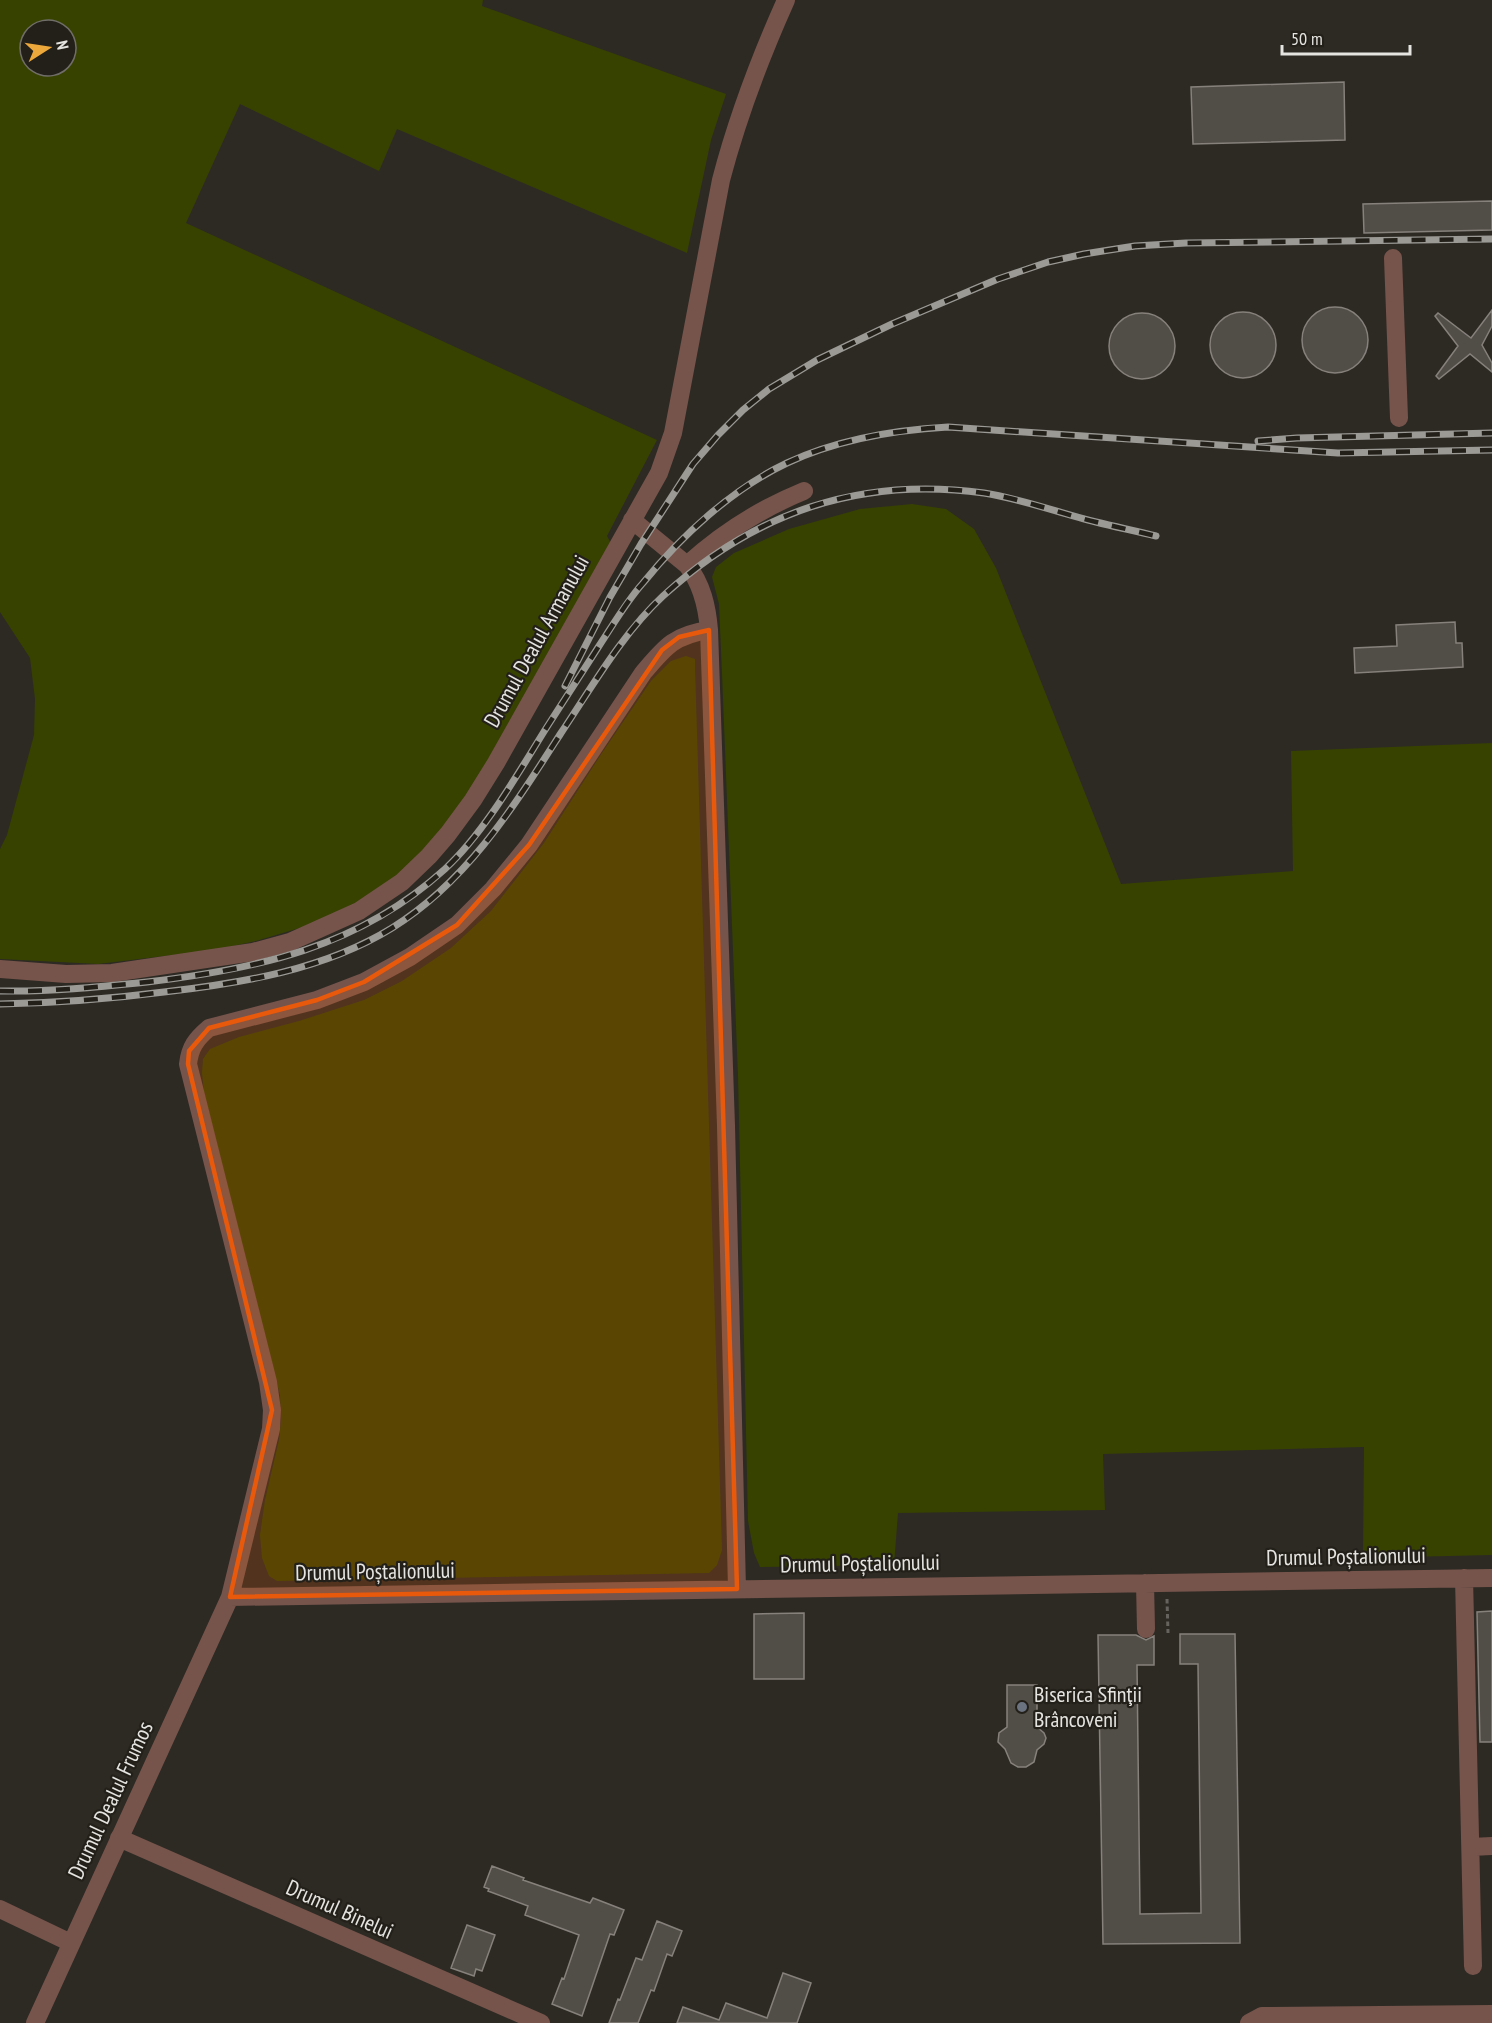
<svg xmlns="http://www.w3.org/2000/svg" width="1492" height="2023" font-family="'PT Sans Narrow',sans-serif">
  <style>
    .green { fill: #374200; fill-rule: evenodd }
    .building { fill: #514d47; stroke: #86817b; stroke-width: 1.5 }
    .lines { fill: none; stroke-linecap: round; stroke-linejoin: round }
    .path { stroke: #66635e; stroke-width: 3; stroke-dasharray: 4.5 3; stroke-linecap: butt }
    .minor { stroke: #76544b; stroke-width: 18 }
    .rail-casing { stroke: #9c9a95; stroke-width: 7 }
    .rail { stroke: #23201a; stroke-width: 4.5; stroke-dasharray: 14; stroke-linecap: butt }
    .marked { fill: #e8590c; fill-opacity: 0.2; stroke: #e8590c; stroke-width: 4.5; stroke-linejoin: round }
    .worship-dot { fill: #6b7280; stroke: #23201a; stroke-width: 2 }
    .labels { text-anchor: middle; stroke-width: 4.5; stroke-linejoin: round; paint-order: stroke }
    .street-label { font-size: 22px; fill: #e6e4e0; stroke: #23201a }
    .poi-label { font-size: 22px; fill: #e6e4e0; stroke: #23201a; text-anchor: start }
  </style>
  <rect width="100%" height="100%" fill="#2d2a24"/>
  <path class="green" d="M 0,0 L 483,0 L 482,6 L 726,94 L 711,140 L 687,253 L 397,129 L 379,171 L 240,104 L 186,223 L 657,440 L 607,536 L 612,545 L 476,787 L 435,842 L 403,872 L 348,908 L 303,927 L 256,941 L 215,950 L 98,964 L 0,959 L 0,849 L 7,835 L 34,735 L 35,699 L 30,658 L 0,612 ZM 30,30 L 66,30 L 66,66 L 30,66 Z
    M 912,504 L 946,509 L 974,529 L 996,568 L 1121,884 L 1293,871 L 1291,751 L 1492,743 L 1492,1555 L 1363,1558 L 1364,1447 L 1103,1454 L 1105,1510 L 898,1513 L 894,1565 L 760,1567 L 754,1553 L 748,1521 L 738,1076 L 722,674 L 719,604 L 712,577 L 716,567 L 734,553 L 789,529 L 860,509 Z
    M 686,656 L 695,659 L 695,667 L 722,1550 L 717,1565 L 709,1573 L 277,1581 L 269,1576 L 262,1558 L 260,1535 L 265,1500 L 279,1440 L 281,1421 L 280,1395 L 204,1092 L 202,1073 L 203,1059 L 210,1049 L 239,1037 L 299,1021 L 364,1000 L 402,981 L 451,948 L 491,911 L 544,843 L 602,753 L 651,681 L 671,661 Z"/>
  <path class="building" d="M 1344,82 L 1345,140 L 1193,144 L 1191,87 Z
    M 1492,201 L 1492,230 L 1364,233 L 1363,204 Z
    M1302 340a33 33 0 1 1 66 0a33 33 0 1 1-66 0Z
    M 1492,310 L 1492,326 L 1482,345 L 1492,363 L 1492,372 L 1470,354 L 1439,379 L 1436,376 L 1458,346 L 1435,316 L 1438,313 L 1471,338 Z
    M1210 345a33 33 0 1 1 66 0a33 33 0 1 1-66 0Z
    M1109 346a33 33 0 1 1 66 0a33 33 0 1 1-66 0Z
    M 1455,622 L 1456,643 L 1462,643 L 1463,667 L 1355,673 L 1354,648 L 1397,646 L 1396,625 Z
    M 1492,1611 L 1492,1742 L 1480,1742 L 1477,1612 Z
    M 804,1613 L 804,1679 L 754,1679 L 754,1614 Z
    M 1180,1634 L 1235,1634 L 1240,1943 L 1103,1944 L 1098,1635 L 1136,1635 L 1146,1640 L 1154,1636 L 1154,1665 L 1137,1665 L 1140,1914 L 1201,1913 L 1198,1664 L 1180,1664 Z
    M 1007,1685 L 1037,1685 L 1037,1727 L 1044,1733 L 1046,1738 L 1044,1744 L 1037,1750 L 1034,1762 L 1026,1767 L 1018,1767 L 1011,1763 L 1005,1749 L 998,1742 L 999,1733 L 1007,1727 Z
    M 492,1866 L 524,1878 L 523,1880 L 590,1903 L 593,1898 L 624,1910 L 614,1935 L 610,1934 L 582,2016 L 552,2004 L 562,1978 L 564,1979 L 579,1935 L 525,1915 L 528,1906 L 488,1891 L 489,1889 L 484,1887 Z
    M 657,1921 L 682,1931 L 672,1956 L 667,1954 L 654,1991 L 651,1990 L 638,2023 L 609,2023 L 618,1999 L 620,2000 L 636,1958 L 642,1960 Z
    M 467,1925 L 495,1935 L 482,1971 L 476,1969 L 474,1976 L 451,1968 Z
    M 783,1973 L 811,1983 L 797,2023 L 677,2023 L 683,2007 L 719,2020 L 726,2003 L 767,2018 Z"/>
  <g class="lines">
    <path class="path" d="M 1167,1599 L 1168,1633"/>
    <path class="minor" d="M 1393,258 L 1399,418
      M 632,520 L 687,565 C 702,584 707,606 709,630 L 726,1126 L 737,1589
      M 687,565 C 722,533 760,509 804,491
      M 0,969 L 66,974 L 112,973 L 253,952 L 290,942 L 359,911 L 402,882 L 429,856 L 448,834 L 473,800 L 496,763 L 659,473 L 673,433 L 721,180 C 737,119 760,58 786,0
      M 1464,1578 L 1473,1966
      M 1145,1583 L 1146,1629
      M 230,1597 L 1492,1578
      M 119,1838 L 541,2023
      M 1471,1847 L 1492,1846
      M 0,1909 L 71,1943
      M 35,2023 L 230,1597 L 271,1429 L 272,1410 L 268,1382 L 188,1064 C 190,1047 196,1039 209,1028 L 317,1000 L 364,982 L 410,957 L 457,925 L 493,889 L 529,845 L 643,673 C 665,647 674,635 709,630
      M 1249,2023 L 1262,2016 L 1492,2014"/>
    <defs>
      <path id="rail" d="M 1258,441 L 1297,438 L 1492,433
        M 565,686 L 610,597 L 641,544 L 693,464 L 718,435 L 743,410 L 769,389 L 817,360 L 892,324 L 998,279 L 1048,262 L 1084,254 L 1135,246 L 1186,243 L 1492,239
        M 0,991 C 49,992 98,987 147,982 C 258,969 359,947 445,869 C 484,833 517,775 545,730 C 563,702 581,674 599,646 C 613,625 626,602 643,583 C 681,536 732,489 787,463 C 836,440 894,430 948,427 L 1338,453 L 1492,450
        M 0,1004 C 55,1003 109,999 164,992 C 242,983 324,970 392,928 C 468,881 514,806 561,733 C 592,687 622,634 663,596 C 755,512 860,476 984,493 C 1022,499 1059,513 1096,522 C 1116,527 1136,531 1156,536"/>
    </defs>
    <use href="#rail" class="rail-casing"/>
    <use href="#rail" class="rail"/>
  </g>
  <path class="marked" d="M 709,630 L 737,1589 L 230,1597 L 272,1410 L 188,1064 L 189,1051 L 209,1028 L 317,1000 L 364,982 L 457,925 L 529,845 L 662,650 L 679,637 Z"/>
  <circle class="worship-dot" cx="1022" cy="1707" r="6"/>
  <g class="labels">
    <g class="street-label">
      <text transform="translate(536 641) rotate(-61)" y="8">Drumul Dealul Armanului</text>
      <text transform="translate(1346 1556) rotate(-1)" y="8">Drumul Poștalionului</text>
      <text transform="translate(860 1563) rotate(-1)" y="8">Drumul Poștalionului</text>
      <text transform="translate(375 1571) rotate(-1)" y="8">Drumul Poștalionului</text>
      <text transform="translate(110 1800) rotate(-65)" y="8">Drumul Dealul Frumos</text>
      <text transform="translate(340 1909) rotate(24)" y="8">Drumul Binelui</text>
    </g>
    <g class="poi-label">
      <text x="1034" y="1702">Biserica Sfinţii<tspan x="1034" dy="25">Brâncoveni</tspan></text>
    </g>
  </g>
  <g transform="translate(48 48) rotate(78)"><circle r="28" fill="#23201a" stroke="#716e69" stroke-width="1.5"/>
  <path d="M0-4.5L10 22L0 15L-10 22Z" fill="#eda83c"/>
  <text y="-9" font-size="16" font-weight="bold" text-anchor="middle" fill="#e6e4e0">N</text>
  </g>
  <path d="M1282 45v9h128v-9" fill="none" stroke="#e6e4e0" stroke-width="3"/>
  <text x="1291" y="45" font-size="18" fill="#e6e4e0" stroke="#23201a" stroke-width="4.5" paint-order="stroke">50 m</text>
</svg>
